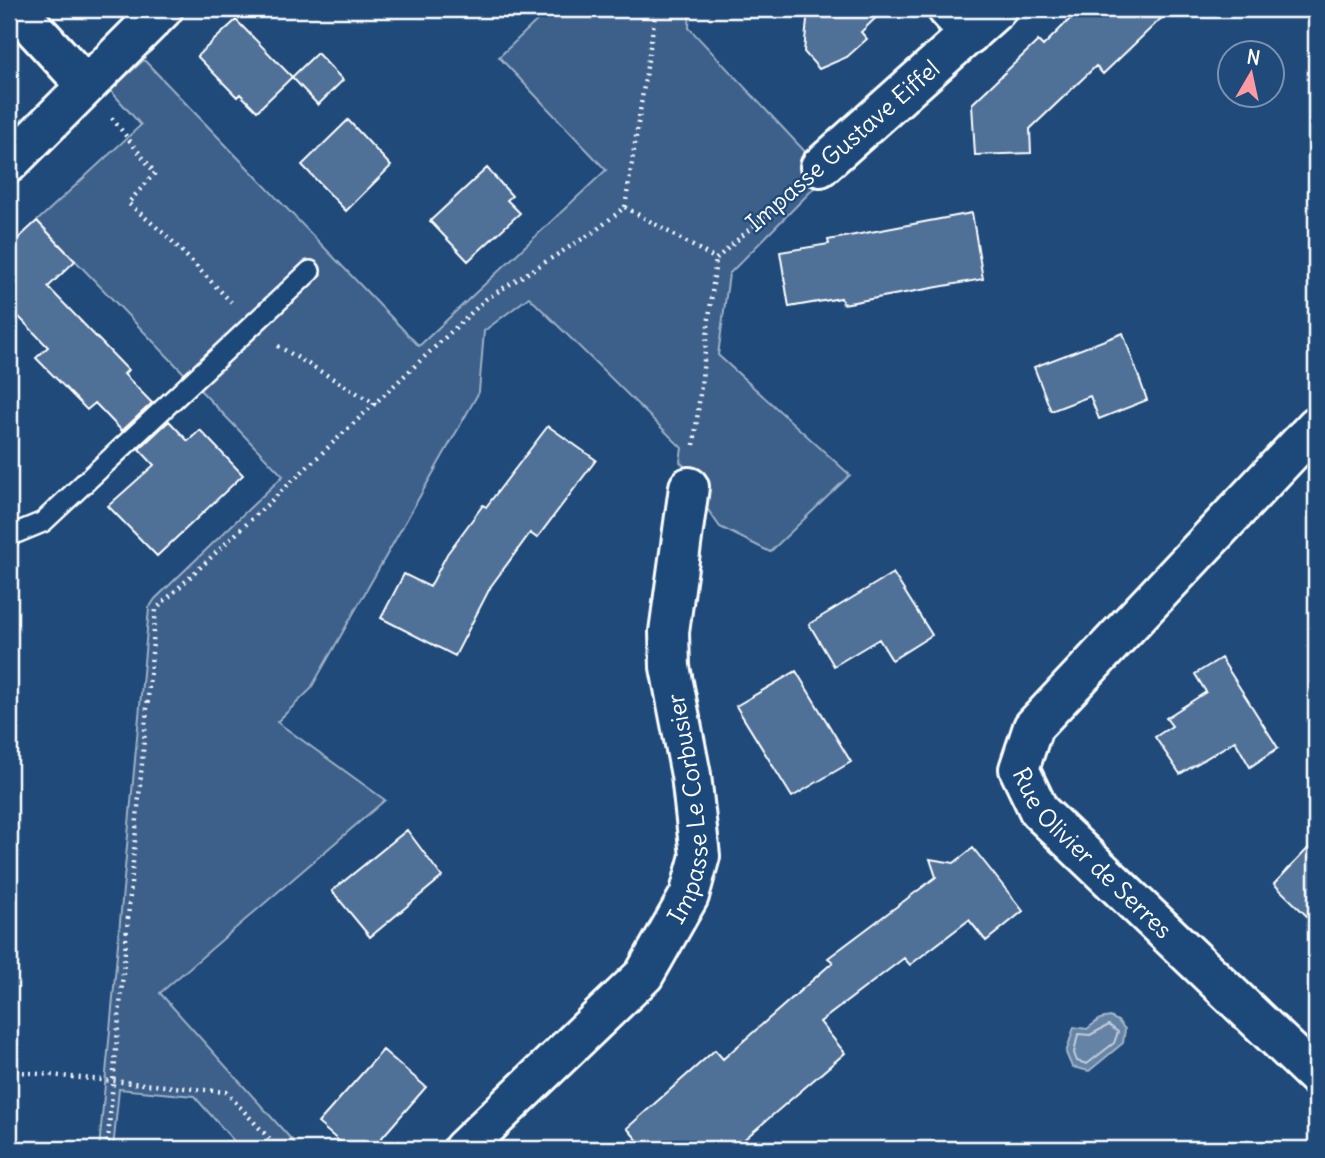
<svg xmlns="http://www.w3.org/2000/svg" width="1325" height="1158" font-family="Delius,sans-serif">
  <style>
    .green { fill: #3c618b; stroke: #9eb0c5; stroke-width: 2 }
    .water { fill: #6583a4; stroke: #a3b5c8; stroke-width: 2 }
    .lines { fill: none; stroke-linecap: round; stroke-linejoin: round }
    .shore { stroke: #c1cddb; stroke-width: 2 }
    .building { fill: #507197; stroke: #fff; stroke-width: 2 }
    .service-casing { stroke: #fff; stroke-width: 24 }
    .minor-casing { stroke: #fff; stroke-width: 44 }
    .path { stroke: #fff; stroke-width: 4.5; stroke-dasharray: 2 5; stroke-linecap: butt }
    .service { stroke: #1f4a7a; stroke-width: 19 }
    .minor { stroke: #1f4a7a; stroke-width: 38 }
    .labels { text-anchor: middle; stroke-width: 5; stroke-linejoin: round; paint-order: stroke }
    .street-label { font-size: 24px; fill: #fff; stroke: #1f4a7a }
  </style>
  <rect width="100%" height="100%" fill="#1f4a7a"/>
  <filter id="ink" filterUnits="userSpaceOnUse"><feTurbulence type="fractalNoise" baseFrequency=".0143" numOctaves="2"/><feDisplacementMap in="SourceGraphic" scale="14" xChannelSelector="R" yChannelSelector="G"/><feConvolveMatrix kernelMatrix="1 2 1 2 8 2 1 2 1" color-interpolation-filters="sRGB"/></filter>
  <g filter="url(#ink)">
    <path class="green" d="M 549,9 L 690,9 L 689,28 L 827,175 L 729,274 L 718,355 L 850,475 L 770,552 L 720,527 L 706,507 L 701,483 L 680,462 L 682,448 L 529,297 L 484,331 L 479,392 L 310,690 L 277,722 L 385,800 L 160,993 L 300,1149 L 241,1149 L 194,1096 L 119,1089 L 113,1149 L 99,1149 L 149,608 L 155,599 L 283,476 L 37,221 L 141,125 L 110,90 L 144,60 L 419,346 L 606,170 L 499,57 Z"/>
    <path class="water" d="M 1110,1017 L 1118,1021 L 1125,1029 L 1123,1043 L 1089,1071 L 1072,1067 L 1066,1053 L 1074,1027 L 1087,1029 L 1100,1019 Z"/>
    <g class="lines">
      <path class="shore" d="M 1109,1025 L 1118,1032 L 1114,1043 L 1087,1064 L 1077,1061 L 1074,1053 L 1078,1034 L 1090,1035 Z"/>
    </g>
    <path class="building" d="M 808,9 L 885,9 L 861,32 L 867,39 L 847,57 L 819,69 L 804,52 Z
      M 1080,9 L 1171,9 L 1103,74 L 1096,66 L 1030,129 L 1031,153 L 975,155 L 972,104 L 1038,41 L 1043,46 Z
      M 236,20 L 292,77 L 257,111 L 240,94 L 237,97 L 197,56 Z
      M 317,53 L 343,80 L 318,105 L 292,77 Z
      M 348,120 L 391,166 L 346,211 L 302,165 Z
      M 487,168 L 512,196 L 507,200 L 520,213 L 468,261 L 430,221 Z
      M 972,213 L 983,279 L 843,304 L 841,298 L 789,307 L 780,252 L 829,244 L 828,240 Z
      M 37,221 L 75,261 L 48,287 L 128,370 L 124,374 L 152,403 L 122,431 L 95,403 L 87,410 L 36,358 L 48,347 L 18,316 L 9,326 L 9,247 Z
      M 1123,333 L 1147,400 L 1099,419 L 1090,396 L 1051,411 L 1034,367 Z
      M 169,421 L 188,441 L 200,430 L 243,475 L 157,556 L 108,506 L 154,465 L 139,449 Z
      M 548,426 L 596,460 L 537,538 L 530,533 L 491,586 L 455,656 L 381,618 L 404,574 L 430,587 L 447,554 L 483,505 L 486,507 Z
      M 893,573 L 932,635 L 892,660 L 879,639 L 834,666 L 809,624 Z
      M 1221,658 L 1278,748 L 1250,767 L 1235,741 L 1180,774 L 1155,737 L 1172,726 L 1166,718 L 1206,692 L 1195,674 Z
      M 796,671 L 851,762 L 792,797 L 736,706 Z
      M 407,830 L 442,877 L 370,937 L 332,891 Z
      M 1316,840 L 1316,925 L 1274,884 Z
      M 973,848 L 1023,911 L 986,941 L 969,920 L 910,965 L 904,958 L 820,1022 L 845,1053 L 733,1149 L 645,1149 L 627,1128 L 715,1050 L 723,1059 L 833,962 L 828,958 L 936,877 L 930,859 L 954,863 Z
      M 383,1050 L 426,1087 L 372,1149 L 348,1149 L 318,1123 Z"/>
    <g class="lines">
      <defs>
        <path id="service" d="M 9,536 L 43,522 L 310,271"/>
        <g id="minor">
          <path d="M 16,9 L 85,84"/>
          <path d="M 947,9 L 970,34"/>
          <path d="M 9,163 L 163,9"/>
          <path d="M 820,167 L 997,9"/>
          <path id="s1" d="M 1316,426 L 1033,727 L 1019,769 L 1039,811 L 1316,1076"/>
          <path id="s2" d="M 463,1149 L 644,975 L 689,896 L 700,856 L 691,775 L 670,667 L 669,632 L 689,487"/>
        </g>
      </defs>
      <use href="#service" class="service-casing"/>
      <use href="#minor" class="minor-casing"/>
      <path class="path" d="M 112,118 L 155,173 L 128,203 L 168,237 L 231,302
        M 625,207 L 716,259
        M 716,259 L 789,194
        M 278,346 L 377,405
        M 694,445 L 716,259
        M 9,1071 L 226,1092 L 279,1149
        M 107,1149 L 156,609 L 486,299 L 595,231 L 625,207 L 656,9"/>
      <use href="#service" class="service"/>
      <use href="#minor" class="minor"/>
    </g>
  </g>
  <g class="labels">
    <g class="street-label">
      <text transform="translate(843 146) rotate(-41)" y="8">Impasse Gustave Eiffel</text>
      <text dy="8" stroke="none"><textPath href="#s2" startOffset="430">Impasse Le Corbusier</textPath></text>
      <text dy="8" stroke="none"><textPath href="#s1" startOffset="570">Rue Olivier de Serres</textPath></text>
    </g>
  </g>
  <rect width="1325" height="1158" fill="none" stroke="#1f4a7a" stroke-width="35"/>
  <rect x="18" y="18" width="1290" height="1123" fill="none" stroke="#fff" stroke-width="2.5" filter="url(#ink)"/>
  <g transform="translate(1251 74) rotate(9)"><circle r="33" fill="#1f4a7a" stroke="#7992af" stroke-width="2"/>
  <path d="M0-5L12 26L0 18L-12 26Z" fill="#ff9aa2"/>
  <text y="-10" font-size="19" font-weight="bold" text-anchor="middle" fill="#ffffff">N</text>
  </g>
</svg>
